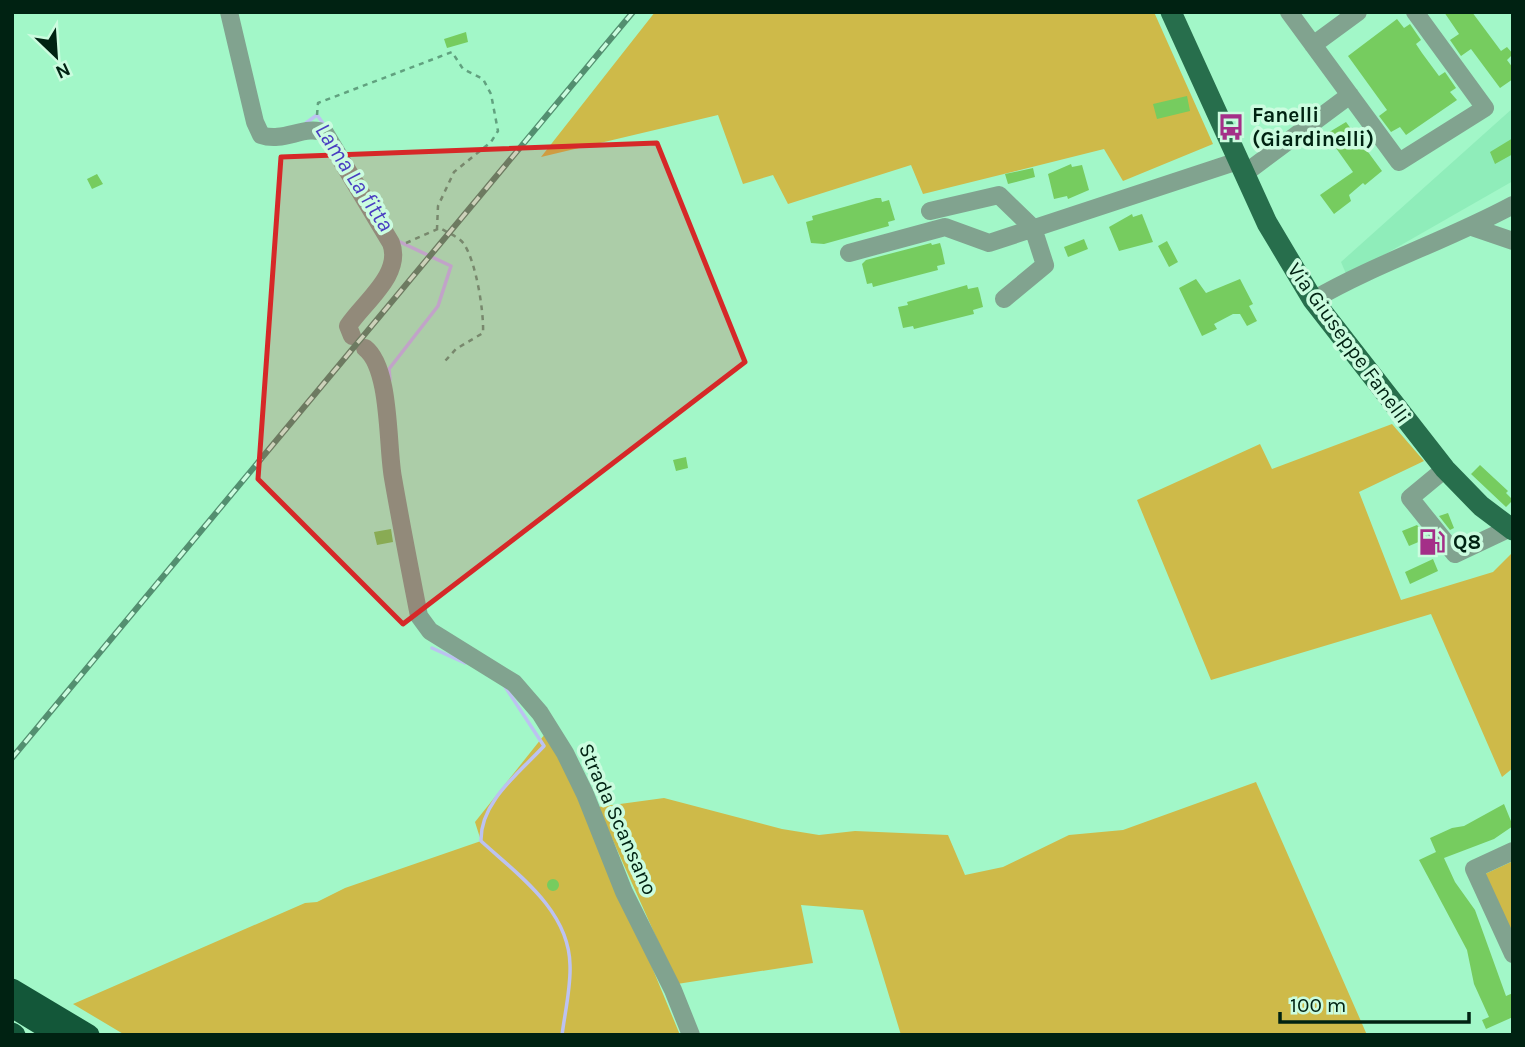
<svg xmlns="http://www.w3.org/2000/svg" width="1525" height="1047" font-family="Karla,sans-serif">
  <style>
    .built { fill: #8fedba }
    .green { fill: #ceba49 }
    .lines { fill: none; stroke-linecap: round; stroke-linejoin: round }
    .stream { stroke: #bcc2f1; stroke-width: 3.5 }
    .building { fill: #76cc5f }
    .path { stroke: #61a17f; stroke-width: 2.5; stroke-dasharray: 5 5; stroke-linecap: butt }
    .minor { stroke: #81a38f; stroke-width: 18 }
    .major { stroke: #276e4c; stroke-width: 21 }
    .highway { stroke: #135739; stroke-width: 21 }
    .rail-casing { stroke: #538f70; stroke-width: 6 }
    .rail { stroke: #cbfcdf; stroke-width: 3.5; stroke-dasharray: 10; stroke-linecap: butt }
    .marked { fill: #d62828; fill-opacity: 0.2; stroke: #d62828; stroke-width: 5; stroke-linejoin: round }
    .labels { text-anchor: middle; stroke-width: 7; stroke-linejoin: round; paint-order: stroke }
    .poi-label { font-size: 21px; font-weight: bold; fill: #002212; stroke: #cbfcdf; text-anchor: start }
    .street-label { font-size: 21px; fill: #002212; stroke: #cbfcdf }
    .water-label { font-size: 23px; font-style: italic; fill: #493dc1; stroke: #cbfcdf }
  </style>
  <rect width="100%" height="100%" fill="#a2f7c8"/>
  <path class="built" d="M 1513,108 L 1513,181 L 1347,276 L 1341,262 Z"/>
  <path class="green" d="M 655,12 L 1154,12 L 1213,144 L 1123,181 L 1104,149 L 923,194 L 911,165 L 788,204 L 773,175 L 743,184 L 718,115 L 541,157 Z
    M 1392,424 L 1424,461 L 1359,492 L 1401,600 L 1493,572 L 1513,552 L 1513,768 L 1502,777 L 1431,614 L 1211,680 L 1137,500 L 1260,444 L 1272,469 Z
    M 545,734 L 583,800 L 680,1035 L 125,1035 L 73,1004 L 305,903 L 317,902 L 345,888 L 481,841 L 475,822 Z
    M 1256,782 L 1367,1035 L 901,1035 L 863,910 L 801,905 L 813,963 L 677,984 L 598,807 L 664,798 L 782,829 L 819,835 L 855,831 L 948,835 L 965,875 L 1003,867 L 1069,835 L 1123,830 Z
    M 1511,862 L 1513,866 L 1513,935 L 1485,874 Z"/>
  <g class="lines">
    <path class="stream" d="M 306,123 L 317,115 L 325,126
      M 390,380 L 389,369 L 438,306 L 451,266 L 398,241
      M 432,648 L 465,663
      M 504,685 L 544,746 C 519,773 480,802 481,841 C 517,874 569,910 570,965 C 571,987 565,1012 562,1035"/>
  </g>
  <path class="building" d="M 1444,12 L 1472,12 L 1501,51 L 1507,47 L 1513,54 L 1507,60 L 1513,68 L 1513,79 L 1500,88 L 1471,49 L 1461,56 L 1450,40 L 1459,34 Z
    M 1397,19 L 1404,28 L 1410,24 L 1421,40 L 1416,44 L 1422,53 L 1439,76 L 1445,72 L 1456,88 L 1450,92 L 1457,100 L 1406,135 L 1400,127 L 1391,132 L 1379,116 L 1387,110 L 1348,56 Z
    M 466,32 L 468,42 L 447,48 L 444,39 Z
    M 1187,96 L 1190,111 L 1157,119 L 1153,104 Z
    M 1346,122 L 1382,171 L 1365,185 L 1363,183 L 1349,195 L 1351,201 L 1334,214 L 1320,195 L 1353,172 L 1326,134 Z
    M 1513,138 L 1513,154 L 1495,164 L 1490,152 Z
    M 1071,164 L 1072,167 L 1082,165 L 1089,190 L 1068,199 L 1067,196 L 1054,199 L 1048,174 Z
    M 1033,168 L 1035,177 L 1008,184 L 1005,174 Z
    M 97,174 L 103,184 L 92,189 L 87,179 Z
    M 876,198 L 881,198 L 882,202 L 889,200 L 895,220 L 888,222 L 889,226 L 824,244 L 811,243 L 806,222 L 813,220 L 812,216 Z
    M 1132,214 L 1133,217 L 1142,214 L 1153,242 L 1119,251 L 1109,227 Z
    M 1084,239 L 1088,249 L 1068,257 L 1064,247 Z
    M 1167,241 L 1178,262 L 1169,267 L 1158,246 Z
    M 931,243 L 932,245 L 940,243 L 942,250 L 945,264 L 937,266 L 938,270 L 873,287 L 872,283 L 867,284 L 862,264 L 866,260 Z
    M 1196,279 L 1206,293 L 1240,279 L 1253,304 L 1249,306 L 1257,321 L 1247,326 L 1240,314 L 1233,314 L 1214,324 L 1217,329 L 1202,336 L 1179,288 Z
    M 967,285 L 968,289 L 978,287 L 980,294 L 983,307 L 973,310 L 974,314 L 914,329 L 913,326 L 903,328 L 898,307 L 908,305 L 907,302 Z
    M 686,457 L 688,468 L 676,471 L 673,460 Z
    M 1480,465 L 1508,491 L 1506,493 L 1513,500 L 1506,507 L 1471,474 Z
    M 1448,513 L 1454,528 L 1450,530 L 1439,516 Z
    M 1417,525 L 1428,538 L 1409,546 L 1402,531 Z
    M 391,529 L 393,542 L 377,545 L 374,532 Z
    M 1433,559 L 1438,571 L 1410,584 L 1405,572 Z
    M 1504,804 L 1513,826 L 1494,839 L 1444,858 L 1455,882 L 1475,910 L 1506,996 L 1513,993 L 1513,1017 L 1486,1029 L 1482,1020 L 1489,1017 L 1474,984 L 1467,950 L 1419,860 L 1436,852 L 1430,838 L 1452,828 L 1464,826 Z
    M547 885a6 6 0 1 1 12 0a6 6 0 1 1-12 0Z"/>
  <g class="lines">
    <path class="path" d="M 317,115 L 318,103 L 452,52 L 463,69 L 483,79 L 491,94 L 498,131 L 491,142 L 454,172 L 438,206 L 437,229
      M 406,243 L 440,228 C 448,233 459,237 464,244 C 476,262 484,311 483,333 L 456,349 L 445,361"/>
    <path class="minor" d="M 229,12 L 255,122 L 261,135 C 284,143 305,124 325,133 L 391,243 C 403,274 364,302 348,326 L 352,336
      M 1289,12 L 1399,162 L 1485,108 L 1415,12
      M 1313,45 L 1358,12
      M 1244,174 L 1350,95
      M 930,211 L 999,195 L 1033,228 L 1045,265 L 1004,299
      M 1472,227 L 1513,241
      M 849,253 L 945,227 L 989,243 L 1238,161
      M 1313,300 C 1377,263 1448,240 1513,205
      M 365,348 C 391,368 387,446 393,478 C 401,524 410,570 419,616 L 430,631 L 514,683 L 540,713 L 565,753 L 585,794 L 624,892 L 673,990 L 691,1035
      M 1445,469 L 1410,498 L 1455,554 L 1510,528
      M 1513,851 L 1474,869 L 1513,954"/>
    <path class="major" d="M 1171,12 L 1267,223 L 1313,300 L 1445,469 L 1481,506 L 1513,530"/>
    <path class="highway" d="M 12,989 L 89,1035
      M 12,1007 L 58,1035
      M 12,1033 L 15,1035"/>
    <defs>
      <path id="rail" d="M 12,758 L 633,12"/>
    </defs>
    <use href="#rail" class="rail-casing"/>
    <use href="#rail" class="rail"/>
  </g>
  <path class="marked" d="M 657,143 L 745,362 L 403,624 L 258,479 L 281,157 Z"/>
  <defs>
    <symbol id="bus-bare" viewBox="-9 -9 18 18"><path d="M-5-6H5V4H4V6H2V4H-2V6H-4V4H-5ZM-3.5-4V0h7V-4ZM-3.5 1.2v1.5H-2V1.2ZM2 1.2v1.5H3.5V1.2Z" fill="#a42f88" stroke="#cbfcdf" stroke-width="2.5" paint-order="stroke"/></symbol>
    <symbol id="fuel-bare" viewBox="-9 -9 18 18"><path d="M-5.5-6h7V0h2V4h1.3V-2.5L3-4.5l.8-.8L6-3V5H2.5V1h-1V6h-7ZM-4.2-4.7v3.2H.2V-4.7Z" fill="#a42f88" stroke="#cbfcdf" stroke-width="2.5" paint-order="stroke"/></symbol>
  </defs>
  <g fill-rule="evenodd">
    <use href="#bus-bare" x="1212" y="108" width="38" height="38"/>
    <use href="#fuel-bare" x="1413" y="523" width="38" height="38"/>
  </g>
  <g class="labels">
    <g class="poi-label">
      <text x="1252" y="122">Fanelli<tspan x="1252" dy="24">(Giardinelli)</tspan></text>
      <text x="1453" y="549">Q8</text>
    </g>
    <g class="street-label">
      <text transform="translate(1349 343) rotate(54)" y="7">Via Giuseppe Fanelli</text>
      <text transform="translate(618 819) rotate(66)" y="7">Strada Scansano</text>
    </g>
    <g class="water-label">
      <text transform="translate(355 177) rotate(57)" y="8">Lama La fitta</text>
    </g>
  </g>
  <rect width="1525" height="1047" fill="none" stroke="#002212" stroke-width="28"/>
  <g transform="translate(56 56) rotate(155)" stroke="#cbfcdf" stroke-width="5" paint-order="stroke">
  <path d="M0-5L12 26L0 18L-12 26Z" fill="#002212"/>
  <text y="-10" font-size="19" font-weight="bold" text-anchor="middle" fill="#002212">N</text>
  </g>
  <path d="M1280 1012v10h189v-10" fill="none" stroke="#002212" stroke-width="3.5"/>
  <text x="1290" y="1012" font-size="21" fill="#002212" stroke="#cbfcdf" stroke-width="5" paint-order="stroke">100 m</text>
</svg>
